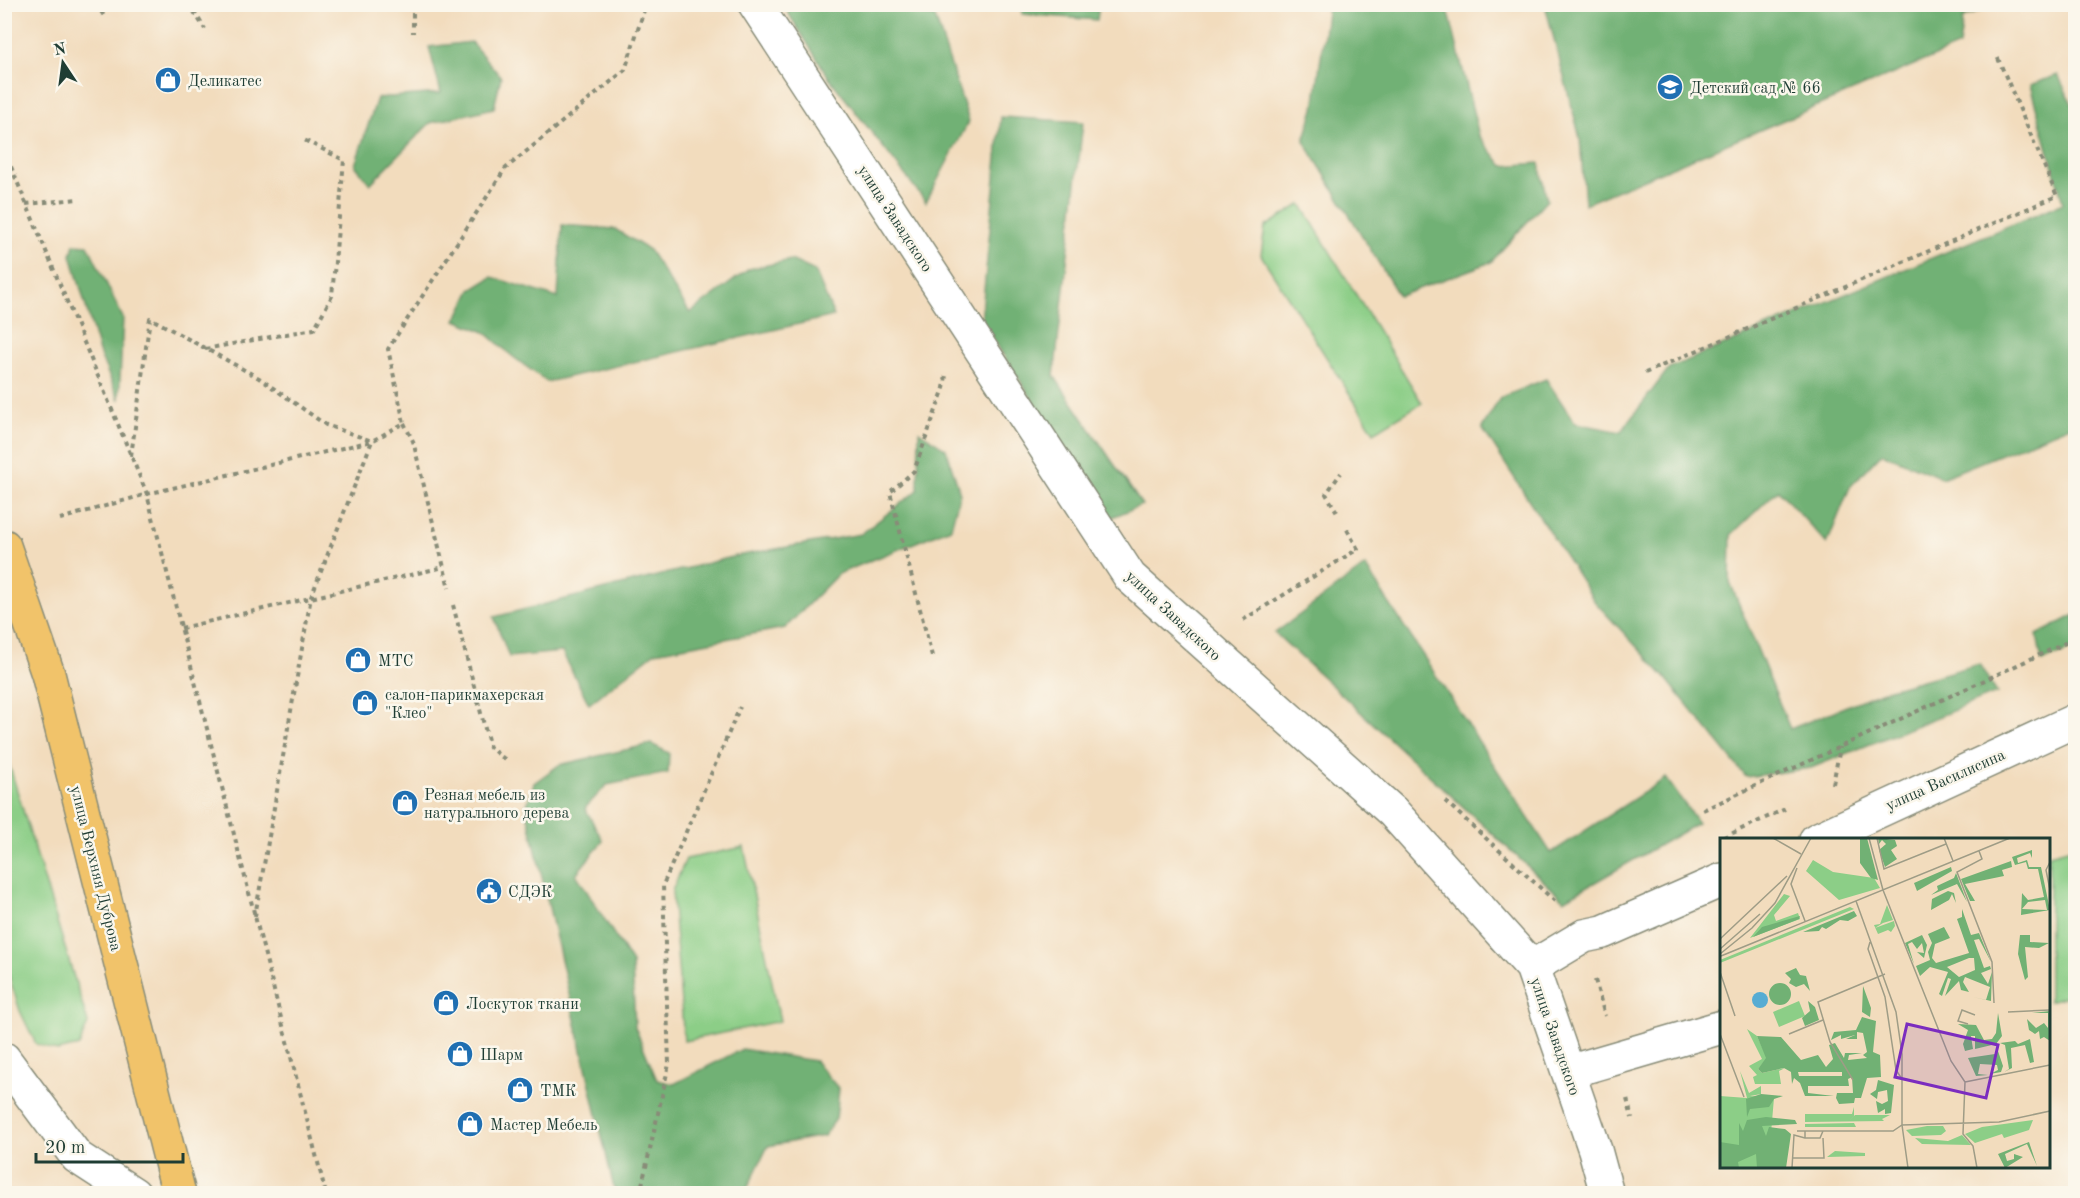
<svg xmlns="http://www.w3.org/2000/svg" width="2080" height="1198" font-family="'Old Standard TT',serif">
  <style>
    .green { fill: #8cce87; stroke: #56865e; stroke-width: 1.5 }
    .forest { fill: #71b174; stroke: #487754; stroke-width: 1.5 }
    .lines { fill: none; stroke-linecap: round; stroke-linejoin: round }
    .minor-casing { stroke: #888c78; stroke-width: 36 }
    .major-casing { stroke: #888c78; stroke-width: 36 }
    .path { stroke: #888c78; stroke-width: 4; stroke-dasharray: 4.5 4.5; stroke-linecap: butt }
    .minor { stroke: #fff; stroke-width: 33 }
    .major { stroke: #f1c36a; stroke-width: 33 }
    .labels { text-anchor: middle; stroke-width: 5; stroke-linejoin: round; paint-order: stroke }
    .poi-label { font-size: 16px; fill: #1f3d34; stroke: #fbf7ec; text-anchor: start }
    .street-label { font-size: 16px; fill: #1f3d34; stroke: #fbf7ec }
    .inset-road { fill: none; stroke: #9e9c86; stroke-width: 1.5 }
    .view { fill: #7b2cbf; fill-opacity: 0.15; stroke: #7b2cbf; stroke-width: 3 }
    .inset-edge { fill: none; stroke: #1f3d34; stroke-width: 3 }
  </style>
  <rect width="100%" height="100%" fill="#fbf7ec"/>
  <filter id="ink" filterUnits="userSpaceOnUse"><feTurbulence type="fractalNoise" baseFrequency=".0167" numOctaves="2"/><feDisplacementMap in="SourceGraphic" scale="12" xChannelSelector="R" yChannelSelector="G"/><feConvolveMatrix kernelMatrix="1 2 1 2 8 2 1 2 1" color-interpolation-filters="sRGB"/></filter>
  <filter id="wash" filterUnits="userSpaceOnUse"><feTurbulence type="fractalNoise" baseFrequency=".008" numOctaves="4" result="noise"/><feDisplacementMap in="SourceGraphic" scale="24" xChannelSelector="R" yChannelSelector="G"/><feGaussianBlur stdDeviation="1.35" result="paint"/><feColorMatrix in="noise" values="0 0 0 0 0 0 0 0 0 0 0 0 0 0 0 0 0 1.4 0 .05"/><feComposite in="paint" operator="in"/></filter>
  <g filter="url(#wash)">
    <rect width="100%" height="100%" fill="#f2dcbd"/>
    <path class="green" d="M 1301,204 L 1422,403 L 1374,432 L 1261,255 L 1265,227 Z
      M 5,751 L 88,1023 L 79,1046 L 57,1051 L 36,1044 L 20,1011 L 5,964 Z
      M 744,847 L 780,1021 L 684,1041 L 672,891 L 686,859 Z
      M 2075,847 L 2075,994 L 2049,1001 L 2049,854 Z"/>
    <path class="forest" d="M 783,5 L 871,5 L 935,17 L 969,121 L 926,202 L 830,79 Z
      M 1023,5 L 1023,4 L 1099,5 L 1097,20 L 1022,14 Z
      M 1328,5 L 1447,5 L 1479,136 L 1503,166 L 1539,163 L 1547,200 L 1491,262 L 1399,296 L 1304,141 L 1314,109 Z
      M 1545,5 L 1545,4 L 1994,5 L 1963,18 L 1959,46 L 1585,204 L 1580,138 Z
      M 471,42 L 501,77 L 494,108 L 430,123 L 370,184 L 355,165 L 377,98 L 441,93 L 429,47 Z
      M 2058,75 L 2076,112 L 2075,424 L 1942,478 L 1882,453 L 1850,487 L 1827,544 L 1778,490 L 1731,535 L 1730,582 L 1790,729 L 1886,690 L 1979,664 L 1997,693 L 1811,768 L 1746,777 L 1664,676 L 1595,602 L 1482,428 L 1500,398 L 1546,379 L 1575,423 L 1621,432 L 1669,368 L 2063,203 L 2030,85 Z
      M 1001,117 L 1083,122 L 1054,376 L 1142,505 L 1110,518 L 981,321 Z
      M 562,225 L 615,229 L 649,250 L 690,313 L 749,269 L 791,260 L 815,271 L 834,316 L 547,382 L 512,356 L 485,332 L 456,320 L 471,290 L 492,277 L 558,298 Z
      M 74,244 L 88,245 L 123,318 L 119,400 L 99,352 L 71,255 Z
      M 919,431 L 946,449 L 960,493 L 951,528 L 838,574 L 785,628 L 655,652 L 589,704 L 562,652 L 509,657 L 494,617 L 736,556 L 861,534 L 918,490 Z
      M 1365,566 L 1551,853 L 1666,778 L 1698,823 L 1564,900 L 1275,633 Z
      M 2075,615 L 2075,648 L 2042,662 L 2037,635 Z
      M 651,744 L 669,753 L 668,773 L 607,785 L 585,808 L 603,841 L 576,874 L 632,963 L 635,1027 L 657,1080 L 674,1084 L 742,1049 L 815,1061 L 839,1089 L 836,1119 L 824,1136 L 768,1146 L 745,1193 L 615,1193 L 526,808 L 534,783 L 559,765 Z"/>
  </g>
  <g filter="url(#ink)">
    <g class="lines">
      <defs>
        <path id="minor" d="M 755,4 L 1130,577 L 1393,812 L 1532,967 L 1595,1150 L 1607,1194
          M 1816,840 L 2076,720
          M 1532,967 L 1584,936 L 1603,932 L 1722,880
          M 4,1059 L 77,1157 L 134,1194
          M 1568,1072 L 1722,1027"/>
        <path id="major" d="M 4,546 L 48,674 L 179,1194"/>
      </defs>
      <use href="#minor" class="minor-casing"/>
      <use href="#major" class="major-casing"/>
      <path class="path" d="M 96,4 L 104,16
        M 189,4 L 205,29
        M 413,4 L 413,33
        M 4,150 L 147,494 L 326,1194
        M 26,204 L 78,199
        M 205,349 L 314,329 L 332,296 L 344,160 L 302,139
        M 1645,373 L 2057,196 L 1997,56
        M 404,423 L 413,441 L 449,588
        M 131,456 L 150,318 L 259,378 L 326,425 L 372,441 L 311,597 L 255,916
        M 1337,512 L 1326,494 L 1341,473
        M 60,519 L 147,494 L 372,441 L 404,423 L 388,349 L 505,169 L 625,70 L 646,4
        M 453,605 L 490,748 L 507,761
        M 1243,620 L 1358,549 L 1345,526
        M 181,628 L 444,567
        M 932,656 L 890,492 L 914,471 L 944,388 L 946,375
        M 1833,784 L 1840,747
        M 1445,801 L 1557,903
        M 1703,810 L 2076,638
        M 1724,837 L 1785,809
        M 1595,980 L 1605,1016
        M 1627,1099 L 1632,1118
        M 640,1194 L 669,1064 L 663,885 L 740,707"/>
      <use href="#minor" class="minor"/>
      <use href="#major" class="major"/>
    </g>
  </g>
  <defs>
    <symbol id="shop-disc" viewBox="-11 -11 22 22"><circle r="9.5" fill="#1f6fb2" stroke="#fbf7ec"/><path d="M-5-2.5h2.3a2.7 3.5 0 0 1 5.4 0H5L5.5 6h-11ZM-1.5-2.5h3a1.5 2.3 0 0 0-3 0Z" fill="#fff"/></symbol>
    <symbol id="school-disc" viewBox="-11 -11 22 22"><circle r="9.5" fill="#1f6fb2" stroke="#fbf7ec"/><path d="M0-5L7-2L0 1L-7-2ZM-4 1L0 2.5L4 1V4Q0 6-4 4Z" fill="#fff"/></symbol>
    <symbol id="civic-disc" viewBox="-11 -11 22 22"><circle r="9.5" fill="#1f6fb2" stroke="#fbf7ec"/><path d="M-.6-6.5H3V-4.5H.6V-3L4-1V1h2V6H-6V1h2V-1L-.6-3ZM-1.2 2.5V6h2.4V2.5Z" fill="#fff"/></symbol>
  </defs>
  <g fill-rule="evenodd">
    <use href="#shop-disc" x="153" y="65" width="30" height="30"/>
    <use href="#school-disc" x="1655" y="72" width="30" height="30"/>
    <use href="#shop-disc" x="343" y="645" width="30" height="30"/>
    <use href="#shop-disc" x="350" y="688" width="30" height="30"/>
    <use href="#shop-disc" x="390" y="788" width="30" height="30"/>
    <use href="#civic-disc" x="474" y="876" width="30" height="30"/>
    <use href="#shop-disc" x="431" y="988" width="30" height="30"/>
    <use href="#shop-disc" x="445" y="1039" width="30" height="30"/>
    <use href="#shop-disc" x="505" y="1075" width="30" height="30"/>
    <use href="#shop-disc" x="455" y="1109" width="30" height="30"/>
  </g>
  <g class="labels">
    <g class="poi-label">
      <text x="188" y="86">Деликатес</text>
      <text x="1690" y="93">Детский сад № 66</text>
      <text x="378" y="666">МТС</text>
      <text x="385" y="700">салон-парикмахерская<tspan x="385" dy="18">"Клео"</tspan></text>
      <text x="424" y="800">Резная мебель из<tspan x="424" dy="18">натурального дерева</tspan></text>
      <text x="508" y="897">СДЭК</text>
      <text x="466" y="1009">Лоскуток ткани</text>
      <text x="480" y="1060">Шарм</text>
      <text x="540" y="1096">ТМК</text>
      <text x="490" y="1130">Мастер Мебель</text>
    </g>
    <g class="street-label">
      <text transform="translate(896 218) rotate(57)" y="6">улица Завадского</text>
      <text transform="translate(1174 615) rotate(43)" y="6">улица Завадского</text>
      <text transform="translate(1945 779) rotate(-24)" y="6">улица Василисина</text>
      <text transform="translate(97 868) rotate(76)" y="6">улица Верхняя Дуброва</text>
      <text transform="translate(1556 1036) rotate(71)" y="6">улица Завадского</text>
    </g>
  </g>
  <g transform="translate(1720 838)">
    <rect width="330" height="330" fill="#f2dcbd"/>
    <path d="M 93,22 L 113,34 L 154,40 L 160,50 L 119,62 L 86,33 ZM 64,56 L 70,58 L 54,77 L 56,83 L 78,75 L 80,81 L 30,100 ZM 167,67 L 173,82 L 163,85 L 155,90 L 174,83 L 175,88 L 171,94 L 168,92 L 158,96 L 154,87 L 160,86 ZM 130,69 L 134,71 L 0,125 L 0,122 ZM 79,163 L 85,178 L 59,189 L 53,174 ZM 27,191 L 37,198 L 47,220 L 38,231 L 42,235 L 65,230 L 59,233 L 61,246 L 35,246 L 33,239 L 37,237 L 29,228 L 42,221 ZM 20,233 L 29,255 L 41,248 L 41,256 L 30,258 L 54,260 L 48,330 L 0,330 L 0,258 L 27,260 ZM 134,269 L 134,278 L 130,282 L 135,277 L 170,277 L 162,281 L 164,283 L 85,284 L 85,276 L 132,276 ZM 313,282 L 309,292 L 284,300 L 282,296 L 255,305 L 245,296 L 262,289 ZM 134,285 L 136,289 L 85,289 L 85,286 ZM 207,288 L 223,288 L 226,293 L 221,297 L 192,298 L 186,292 ZM 242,297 L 251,307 L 202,306 L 195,300 L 228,303 ZM 115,313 L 145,315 L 145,318 L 107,319 Z" fill="#8cce87"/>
    <path d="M 140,0 L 147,0 L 158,42 L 151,40 L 140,25 ZM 158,0 L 175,2 L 177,8 L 171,12 L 177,21 L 165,29 L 159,12 L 166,6 L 162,2 L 159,6 ZM 312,12 L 312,20 L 310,15 L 297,20 L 298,25 L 307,22 L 309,29 L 321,29 L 330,72 L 301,77 L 302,55 L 308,62 L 324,59 L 318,31 L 308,31 L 306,24 L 295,27 L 292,19 ZM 325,62 L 327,72 L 302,71 L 308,64 ZM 291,23 L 292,29 L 282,32 L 284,38 L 245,46 L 255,63 L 250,63 L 241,41 ZM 231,29 L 232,33 L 197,53 L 194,45 ZM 236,35 L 247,64 L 237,46 L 211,57 L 218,52 L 217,48 L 234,40 ZM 228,53 L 234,55 L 236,65 L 232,56 L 229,62 L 211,72 L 212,61 ZM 242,71 L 251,97 L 259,95 L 271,124 L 259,101 L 254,102 L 264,130 L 270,128 L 271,131 L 261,135 L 268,146 L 272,134 L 271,163 L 253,159 L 266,162 L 270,149 L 245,139 L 243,144 L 249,154 L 241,152 L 239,143 L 225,158 L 231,141 L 228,140 L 222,158 L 219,156 L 228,134 L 210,129 L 200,138 L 196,128 L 210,122 L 208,114 L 212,105 L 208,96 L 224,89 L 230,100 L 215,106 L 212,120 L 216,125 L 249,115 L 237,81 L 242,79 ZM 249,120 L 254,120 L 255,132 L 239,139 L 227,129 ZM 134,73 L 137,78 L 128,83 L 120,82 L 106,91 L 102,89 L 99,93 L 83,94 ZM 80,78 L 79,81 L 33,99 L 42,89 ZM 202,97 L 207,107 L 204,120 L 197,114 L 204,115 L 202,105 L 197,111 L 192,104 L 188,106 L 194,126 L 185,105 ZM 300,97 L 310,97 L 310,104 L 329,105 L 319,110 L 305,109 L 308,139 L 305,142 L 298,116 ZM 76,130 L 80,137 L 86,138 L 90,153 L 84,146 L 76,149 L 69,145 L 71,141 L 65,135 ZM49 156a11 11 0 1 1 22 0a11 11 0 1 1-22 0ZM 143,148 L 151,170 L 150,179 L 142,174 ZM 88,163 L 95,169 L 99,182 L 85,188 L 82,180 L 90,173 ZM 330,173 L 330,203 L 324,199 L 320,201 L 319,193 L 315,196 L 309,192 L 307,181 L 316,190 L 324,185 L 328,190 L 328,175 L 312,175 ZM 278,175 L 282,198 L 276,206 L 255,211 L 255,198 L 251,198 L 253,211 L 245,213 L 243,206 L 248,192 L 238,186 L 256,187 L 264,202 L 272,201 L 276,195 ZM 142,179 L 156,183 L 153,214 L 160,217 L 161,239 L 147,240 L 141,260 L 135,260 L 134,265 L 119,266 L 116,260 L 117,255 L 133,255 L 132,239 L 128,241 L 129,248 L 88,248 L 88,255 L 114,258 L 85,258 L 80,245 L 74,240 L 72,246 L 71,234 L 64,230 L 42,235 L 38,231 L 46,220 L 37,198 L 61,199 L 81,222 L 98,217 L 106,229 L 113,221 L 109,207 L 115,205 L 124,220 L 125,215 L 142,215 L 129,217 L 128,222 L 147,220 L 143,217 L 147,214 L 143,195 L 137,194 L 137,201 L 126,201 L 135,197 L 121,201 L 121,197 L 111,202 L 114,194 L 136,192 ZM 78,234 L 122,234 L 122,238 L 79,238 ZM 310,201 L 314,224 L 310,225 L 305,207 L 291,210 L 292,230 L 284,234 L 289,231 L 285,207 L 280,205 L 295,203 L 298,206 ZM 277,210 L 283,228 L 281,234 L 270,236 L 278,232 L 277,227 L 260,226 L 258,236 L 268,237 L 256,238 L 248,220 L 275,216 ZM 158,242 L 174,247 L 171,275 L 165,276 L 165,271 L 158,275 L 156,263 L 162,266 L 168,263 L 167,252 L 158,254 L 157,261 L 150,256 L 156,252 ZM 41,256 L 63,258 L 54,261 L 49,269 L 30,271 L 27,279 L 26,261 ZM 46,279 L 75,282 L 77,286 L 42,288 L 46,298 L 49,289 L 65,291 L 71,296 L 66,330 L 37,330 L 36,316 L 18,324 L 19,330 L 0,330 L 0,304 L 19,307 L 19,285 L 23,293 L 27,282 ZM 309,304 L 317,328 L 307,306 L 285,316 L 287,323 L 294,321 L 294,316 L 303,319 L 285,330 L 278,316 Z" fill="#71b174" fill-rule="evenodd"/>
    <path d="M32 162a8 8 0 1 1 16 0a8 8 0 1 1-16 0Z" fill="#57acd3"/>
    <path class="inset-road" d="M 53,0 L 81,16M 149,0 L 163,52 L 231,223 L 245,244 L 243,296 L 253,308 L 257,330M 157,0 L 164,31 L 226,6M 224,0 L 233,23M 259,13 L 262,21 L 237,34 L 272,124 L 274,165M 330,24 L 326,32 L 330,52M 77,30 L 71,46 L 85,83M 136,63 L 176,174 L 182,216 L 182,287 L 188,330M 0,101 L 67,38M 150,104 L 148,111 L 165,159 L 176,232 L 182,241M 0,111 L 40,76M 0,116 L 32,90 L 55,65 L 91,0M 1,118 L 290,0M 0,134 L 15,178M 288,174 L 330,172M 248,186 L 238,183 L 242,172 L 255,177M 0,196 L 24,259M 69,196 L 103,182M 133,242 L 110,204 L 98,164 L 165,136M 245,244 L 330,227M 77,293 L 103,293M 85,293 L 85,300 L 100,300 L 103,293 L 173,293 L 182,287 L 279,284 L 330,273M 73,320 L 104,320 L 103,300M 72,330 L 74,297 L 85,300"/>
    <path class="view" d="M 187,186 L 278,207 L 266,260 L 175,239 Z"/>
    <rect width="330" height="330" class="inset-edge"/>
  </g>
  <rect width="2080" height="1198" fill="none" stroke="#fbf7ec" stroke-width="24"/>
  <g transform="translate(63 63) rotate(347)" stroke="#fbf7ec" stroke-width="4.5" paint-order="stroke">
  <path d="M0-4.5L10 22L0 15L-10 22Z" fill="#1f3d34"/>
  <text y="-9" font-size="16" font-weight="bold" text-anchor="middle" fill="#1f3d34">N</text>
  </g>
  <path d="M36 1153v9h147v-9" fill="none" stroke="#1f3d34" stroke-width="3"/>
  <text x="45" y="1153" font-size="18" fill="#1f3d34" stroke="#fbf7ec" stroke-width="4.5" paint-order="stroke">20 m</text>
</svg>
